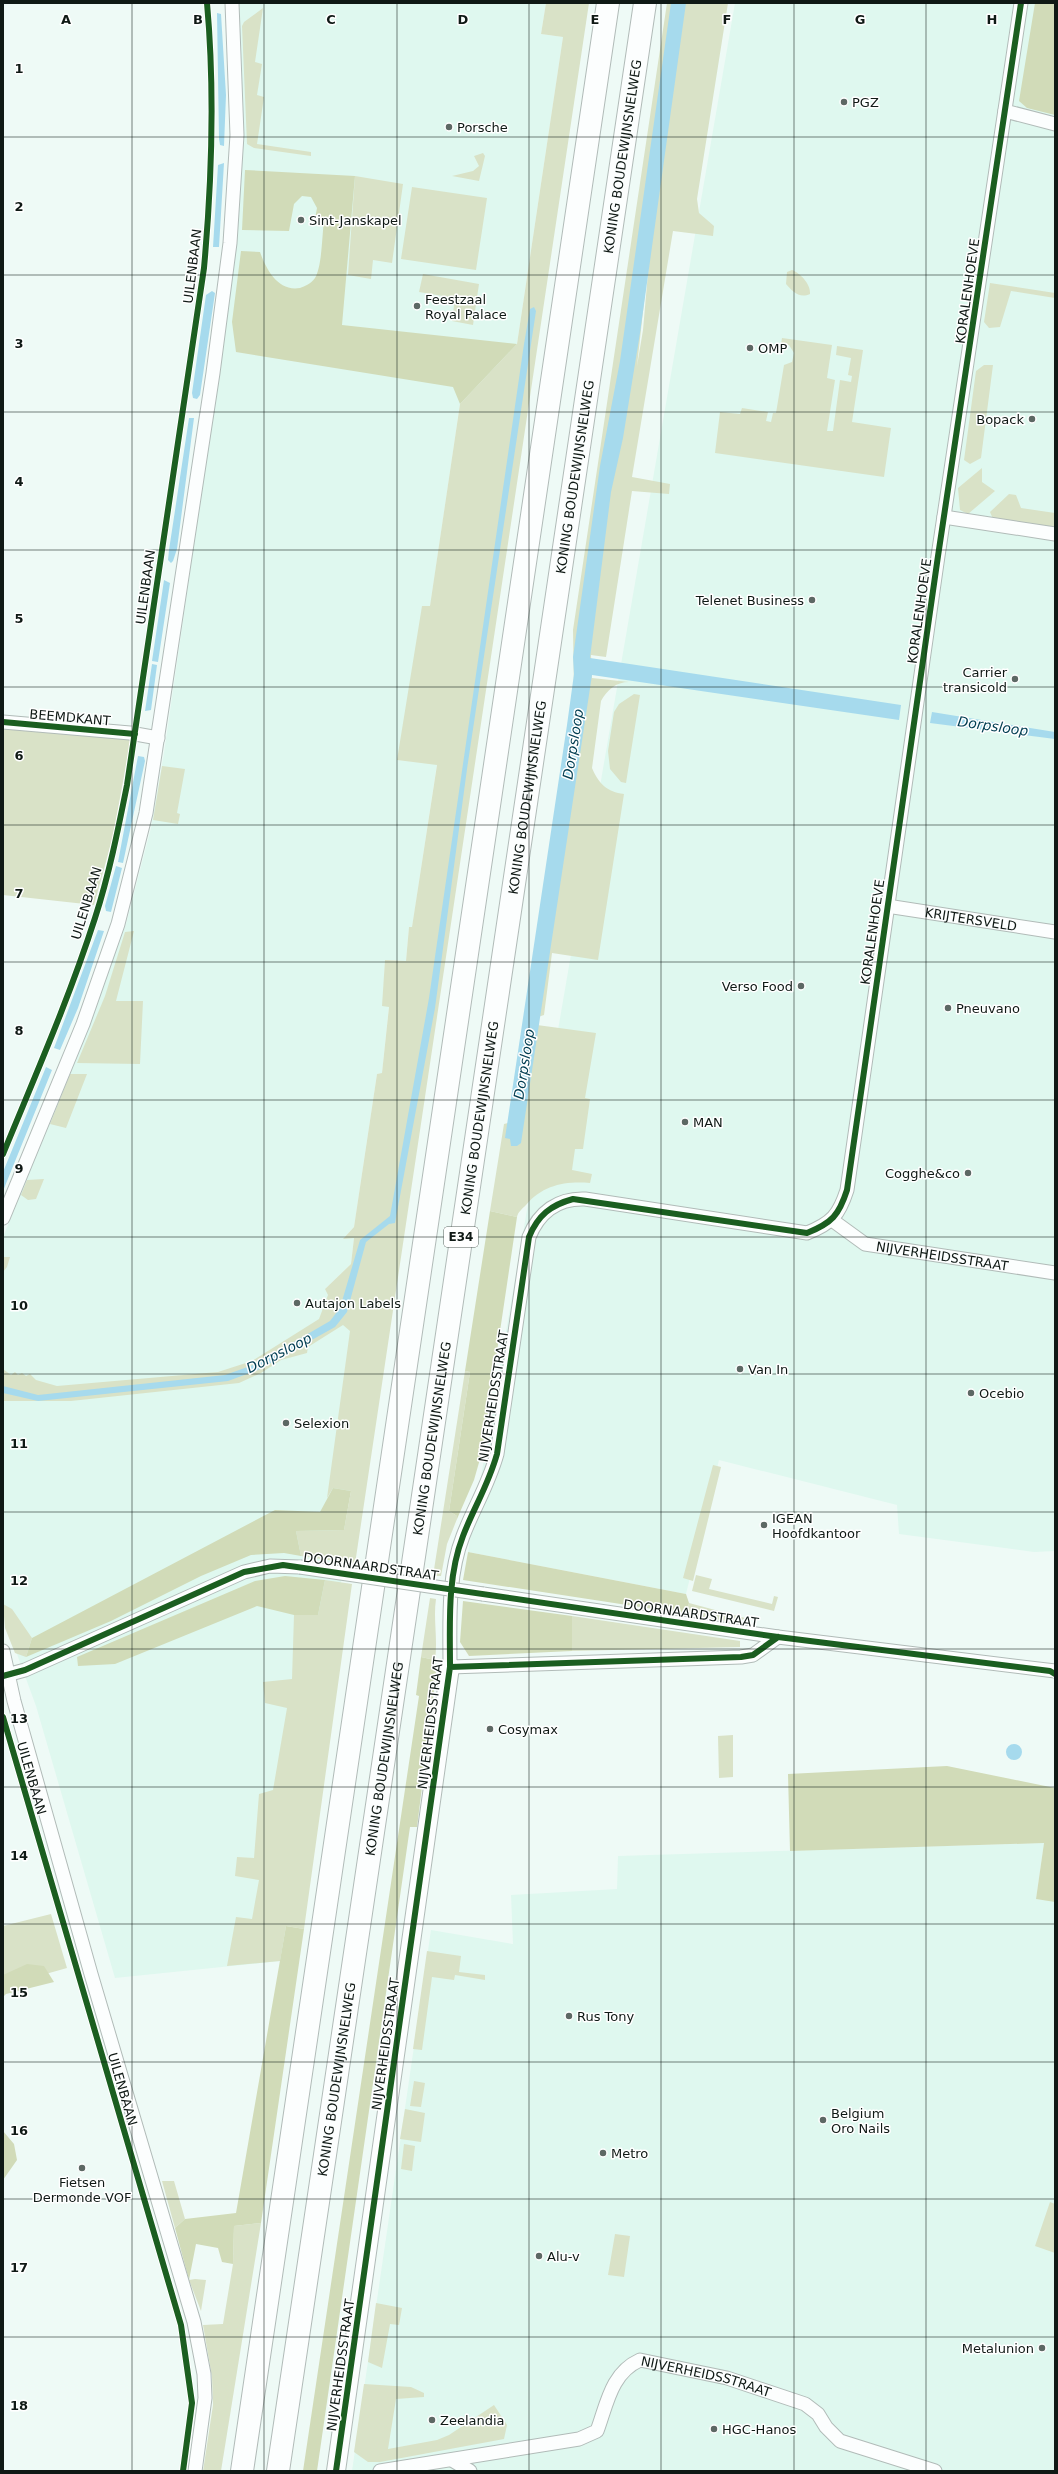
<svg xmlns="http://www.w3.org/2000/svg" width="1058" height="2474" font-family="'DejaVu Sans',sans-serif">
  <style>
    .built { fill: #dff8ef }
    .green { fill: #d9e2c7; fill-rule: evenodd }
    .forest { fill: #d1dbb8 }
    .water { fill: #a6daed }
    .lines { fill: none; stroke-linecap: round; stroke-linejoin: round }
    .street-casing { stroke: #b1bbb8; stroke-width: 15 }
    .secondary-casing { stroke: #b1bbb8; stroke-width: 20 }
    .highway-casing { stroke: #b1bbb8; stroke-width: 24 }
    .street { stroke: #fcfefe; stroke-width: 13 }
    .secondary { stroke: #fcfefe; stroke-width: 18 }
    .highway { stroke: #fcfefe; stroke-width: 22 }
    .street-bridge-casing { stroke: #b1bbb8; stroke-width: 15; stroke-linecap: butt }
    .street-bridge { stroke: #fcfefe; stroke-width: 13 }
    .cycleway-casing { stroke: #fff; stroke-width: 8 }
    .cycleway { stroke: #1b5e20; stroke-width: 6 }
    .grid { fill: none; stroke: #0f1915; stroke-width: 1; stroke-opacity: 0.55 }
    .poi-dot { fill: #5d6864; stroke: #fff; stroke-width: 1.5 }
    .labels { text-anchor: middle; stroke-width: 3; stroke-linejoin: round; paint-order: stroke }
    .shield { fill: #fff; stroke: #575e5b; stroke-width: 1 }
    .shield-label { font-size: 12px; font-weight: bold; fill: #0f1915 }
    .poi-label { font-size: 13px; fill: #0f1915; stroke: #fff; text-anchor: start }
    .street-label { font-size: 13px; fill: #0f1915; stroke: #fff }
    .water-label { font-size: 14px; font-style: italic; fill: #003d51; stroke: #fff }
    .grid-label { font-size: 13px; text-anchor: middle; font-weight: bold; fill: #0f1915; stroke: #fff; stroke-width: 3; stroke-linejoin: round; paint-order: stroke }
  </style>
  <rect width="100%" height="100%" fill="#eefaf6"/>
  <path class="built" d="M 239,3 L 546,3 L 541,34 L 563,37 L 517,344 L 460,404 L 430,607 L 423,606 L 398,760 L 437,764 L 412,928 L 409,927 L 406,961 L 385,960 L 383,1006 L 389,1006 L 382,1073 L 377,1074 L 354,1227 L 344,1238 L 354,1238 L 351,1264 L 325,1289 L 377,1277 L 340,1562 L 342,1597 L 280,1961 L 115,1978 L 36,1706 L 3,1616 L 3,1237 L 72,1067 L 126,924 L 151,828 L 164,753 L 236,251 L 243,118 Z
    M 735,3 L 1055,3 L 1055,1551 L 1034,1552 L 899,1534 L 897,1505 L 719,1460 L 686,1594 L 468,1552 Z
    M 1044,1843 L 1036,1899 L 1055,1901 L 1055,2471 L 352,2471 L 431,1930 L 513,1944 L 511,1895 L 617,1889 L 618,1856 Z"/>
  <path class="green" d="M 546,3 L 589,3 L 355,1564 L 301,1556 L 296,1531 L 344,1530 L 351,1491 L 333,1488 L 327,1498 L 350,1331 L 343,1325 L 308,1347 L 307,1353 L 281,1360 L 261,1373 L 239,1383 L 71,1401 L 3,1401 L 3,1369 L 11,1375 L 15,1372 L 18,1375 L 22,1373 L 26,1376 L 30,1374 L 36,1380 L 57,1386 L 218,1372 L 252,1361 L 319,1319 L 328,1295 L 325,1289 L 351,1264 L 354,1238 L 343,1239 L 354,1227 L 377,1074 L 382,1073 L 389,1007 L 382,1006 L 385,960 L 406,961 L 409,927 L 412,927 L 437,765 L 397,760 L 422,606 L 430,606 L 460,404 L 517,344 L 563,37 L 541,34 Z
    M 667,3 L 728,3 L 697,199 L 699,213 L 714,226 L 713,236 L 673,231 L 632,477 L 670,484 L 669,494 L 632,491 L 606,657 L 591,655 L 592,678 L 629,682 C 616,682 607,690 601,701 L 592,768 C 599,784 607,792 624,794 L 598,960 L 552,953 L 544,1015 L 538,1017 L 537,1025 L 596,1033 L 585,1098 L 590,1099 L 583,1149 L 575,1149 L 572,1170 L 592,1174 L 590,1183 C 565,1181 543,1185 526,1205 C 522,1209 518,1212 517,1217 L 490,1211 L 504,1124 L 508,1123 L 574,690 L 573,630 ZM 651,239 L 643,330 L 637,366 Z
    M 263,8 L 255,62 L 262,64 L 257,95 L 264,97 L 257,144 L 311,152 L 311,156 L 254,148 L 247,144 L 242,26 L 244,22 Z
    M 483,153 L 485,156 L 479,181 L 452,176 L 473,171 L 479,166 L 474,156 Z
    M 355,176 L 403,184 L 392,263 L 373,260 L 371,279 L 348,275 Z
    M 412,187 L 487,198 L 476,270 L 401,259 Z
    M 792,270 C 800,273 811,284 810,294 C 799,299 792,291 786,284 L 787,272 Z
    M 423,274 L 479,284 L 473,325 L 452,321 L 455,298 L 419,292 Z
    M 990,283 L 1055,293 L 1055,298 L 1011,291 L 1000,327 L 989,328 L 984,322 Z
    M 782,338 L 832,345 L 827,378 L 835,380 L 827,431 L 833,431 L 840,380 L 851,382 L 852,376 L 848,375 L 851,358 L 836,355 L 837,346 L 863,350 L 852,422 L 891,428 L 884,477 L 715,453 L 720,412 L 740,414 L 742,408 L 768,412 L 766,421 L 771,422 L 773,413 L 776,413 L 784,365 L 792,362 L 794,353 L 789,345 L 781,344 Z
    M 984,365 L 993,365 L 981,458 L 970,464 L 964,460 L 976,371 Z
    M 982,468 L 982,482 L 995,491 L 968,514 L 960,510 L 958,488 Z
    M 1009,494 L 1016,495 L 1021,508 L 1055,513 L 1055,527 L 993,519 L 990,512 Z
    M 634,694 L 640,695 L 626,783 L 621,782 L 610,769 L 608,751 L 614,712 L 619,704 Z
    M 3,726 L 131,738 L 113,836 L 94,905 L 3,895 Z
    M 162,766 L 185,769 L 177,813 L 180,814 L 178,824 L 153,820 Z
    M 134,931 L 116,1001 L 143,1001 L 140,1064 L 77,1063 L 105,996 L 125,932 Z
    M 70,1074 L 87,1074 L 66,1128 L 50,1124 Z
    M 44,1179 L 36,1199 L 28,1200 L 21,1195 L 27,1180 Z
    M 3,1257 L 10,1257 L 7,1267 L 3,1272 Z
    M 465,1371 L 470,1372 L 449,1511 L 457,1516 L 457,1519 L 447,1544 L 441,1576 L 433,1576 Z
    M 713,1465 L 721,1467 L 693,1581 L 683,1578 Z
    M 696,1575 L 712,1579 L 709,1589 L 772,1604 L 774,1596 L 778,1597 L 774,1611 L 692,1591 Z
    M 325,1580 L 352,1584 L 304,1929 L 286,1926 L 280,1961 L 227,1966 L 236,1917 L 252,1919 L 259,1880 L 235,1876 L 237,1857 L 254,1858 L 259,1794 L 273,1790 L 287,1708 L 265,1703 L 263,1682 L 292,1679 L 294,1615 L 318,1615 Z
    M 430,1598 L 436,1599 C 433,1619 438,1639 435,1660 L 421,1657 Z
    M 689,1603 L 745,1618 L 737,1623 L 686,1614 Z
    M 3,1604 L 12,1609 L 32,1638 L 26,1657 L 15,1653 L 5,1628 Z
    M 572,1616 L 740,1641 L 740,1647 L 572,1651 Z
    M 733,1735 L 733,1777 L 719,1778 L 718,1736 Z
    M 51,1914 L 67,1968 L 3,1986 L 3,1926 Z
    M 427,1951 L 461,1956 L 459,1972 L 485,1975 L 485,1980 L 455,1975 L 454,1980 L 432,1977 L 422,2050 L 413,2049 Z
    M 414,2081 L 425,2083 L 421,2107 L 410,2106 Z
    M 405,2109 L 425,2113 L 421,2142 L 400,2139 Z
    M 404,2144 L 415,2146 L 412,2171 L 401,2169 Z
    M 162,2181 L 174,2181 L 185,2219 L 175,2228 Z
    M 1050,2202 L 1055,2204 L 1055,2253 L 1035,2246 Z
    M 261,2223 L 221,2471 L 203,2471 L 213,2405 L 212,2377 L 203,2325 L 223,2324 L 233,2264 L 234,2226 Z
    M 615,2234 L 630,2236 L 624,2277 L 608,2275 Z
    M 195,2279 L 206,2280 L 201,2311 L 189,2280 Z
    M 376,2303 L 402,2308 L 399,2325 L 390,2324 L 382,2368 L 368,2362 Z
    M 364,2384 L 411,2387 L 424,2393 L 424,2397 L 396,2399 L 388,2449 L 437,2440 L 449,2435 L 494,2405 L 507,2425 L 504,2439 L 380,2462 L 368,2462 L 354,2452 Z"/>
  <path class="forest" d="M 1035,3 L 1055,3 L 1055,115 L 1027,108 L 1019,101 Z
    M 245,170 L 355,176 L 342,325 L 517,344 L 460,404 L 453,387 L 236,352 L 232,322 L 241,251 L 260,252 C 266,269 278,292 300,288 C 305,286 311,284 315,278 C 322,267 322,235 324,221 L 315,219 L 317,208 L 311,197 L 302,196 L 294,204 L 289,231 L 242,230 Z
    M 490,1211 L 517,1217 L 482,1452 L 474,1480 L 457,1519 L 457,1516 L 449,1511 L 470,1372 L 465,1371 Z
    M 333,1488 L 351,1491 L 344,1530 L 296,1531 L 301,1556 L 284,1553 L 251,1555 L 201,1576 L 111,1621 L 26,1657 L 32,1638 L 275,1510 L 320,1512 Z
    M 468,1552 L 686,1594 L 689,1603 L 686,1614 L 463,1580 Z
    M 285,1576 L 325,1580 L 318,1615 L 294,1615 L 257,1606 L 115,1664 L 78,1666 L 77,1657 L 255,1581 Z
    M 463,1601 L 572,1616 L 572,1651 L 469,1656 L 460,1642 Z
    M 421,1657 L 435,1660 L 436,1675 L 417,1827 L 410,1827 L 317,2471 L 303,2471 L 419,1696 L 416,1695 Z
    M 947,1766 L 1055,1788 L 1055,1902 L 1036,1899 L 1044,1843 L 790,1851 L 788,1774 Z
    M 286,1926 L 304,1929 L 261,2223 L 234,2226 L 233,2264 L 222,2262 L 218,2248 L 196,2244 L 189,2280 L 175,2228 L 185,2219 L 236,2213 Z
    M 27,1964 L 44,1966 L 54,1982 L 6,1994 L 3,1997 L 3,1975 Z
    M 3,2131 L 14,2144 L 17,2160 L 3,2180 Z"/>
  <path class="water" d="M 671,3 L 686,3 L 640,333 L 623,438 L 611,492 L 590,658 L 901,705 L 899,720 L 592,675 L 521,1143 L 517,1146 L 511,1146 L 510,1139 L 505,1138 L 567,725 L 574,674 L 573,657 L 600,466 L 620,361 Z
    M 217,13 L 221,14 L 226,95 L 224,146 L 220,145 L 219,139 Z
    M 224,163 L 219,247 L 213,247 L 218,165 Z
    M 212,291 L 215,293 L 200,395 L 197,399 L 193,398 L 192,393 L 206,295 Z
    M 534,307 L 536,311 L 467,769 L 435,1008 L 395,1223 L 389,1224 L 366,1242 L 347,1312 L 335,1327 L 258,1370 L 228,1381 L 38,1401 L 3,1393 L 3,1386 L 38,1395 L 225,1375 L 256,1364 L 330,1321 L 340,1308 L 360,1240 L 390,1216 L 429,998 L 524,344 L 530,309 Z
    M 189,418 L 194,418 L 177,549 L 173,561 L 171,563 L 168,560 L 169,550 Z
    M 164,580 L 170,583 L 158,662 L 152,661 Z
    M 152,664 L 157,665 L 151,710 L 145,711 Z
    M 932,712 L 1055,732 L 1055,739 L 930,723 Z
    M 138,756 L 144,757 L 145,761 L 123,863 L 118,862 Z
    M 116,866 L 122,868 L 111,912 L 106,911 L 105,906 Z
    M 98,930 L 104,931 L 78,1008 L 60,1050 L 54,1048 Z
    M 46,1067 L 52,1070 L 3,1191 L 3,1172 Z
    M1006 1752a8 8 0 1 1 16 0a8 8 0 1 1-16 0Z"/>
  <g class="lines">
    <defs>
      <g id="street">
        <path d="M 1005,111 L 1055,124"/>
        <path d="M 944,517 L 1055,534"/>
        <path d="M 3,722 L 130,733 L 158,738"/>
        <path id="s1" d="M 887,906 L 1055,932"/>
        <path d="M 3,1218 L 83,1024 L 118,924 L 146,813 L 213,373 L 230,243 L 237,135 L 232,3"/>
        <path id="s2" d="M 832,1220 L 865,1244 L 1055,1273"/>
        <path d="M 483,1594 L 778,1637 L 1055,1671"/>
        <path d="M 778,1637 L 753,1655 L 741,1657 L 450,1667 C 450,1623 447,1577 463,1536 C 474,1507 488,1486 497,1454 L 529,1237 C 539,1212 558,1198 585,1199 L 807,1233 C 832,1223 839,1215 847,1190 L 938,556 L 1021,3"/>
        <path d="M 3,1651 L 14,1701 L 91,1974 L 194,2322 L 204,2374 L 205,2398 L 195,2471"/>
        <path d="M 3,1676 L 25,1670 L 244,1572 L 270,1566 L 300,1567"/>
        <path d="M 452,2460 L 470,2471"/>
        <path id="s3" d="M 380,2471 L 579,2439 L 597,2431 C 607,2404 611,2373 640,2360 L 727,2378 L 805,2404 L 818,2414 L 826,2427 L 840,2441 L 935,2471"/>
      </g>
      <path id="secondary" d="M 336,2471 L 450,1667"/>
      <g id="highway">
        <path d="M 242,2471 L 608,3"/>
        <path id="s4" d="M 278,2471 L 645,3"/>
      </g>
    </defs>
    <use href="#street" class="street-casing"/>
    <use href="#secondary" class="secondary-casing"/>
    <use href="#highway" class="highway-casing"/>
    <use href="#street" class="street"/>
    <use href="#secondary" class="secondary"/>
    <use href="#highway" class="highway"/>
    <defs>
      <path id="street-bridge" d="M 300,1567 L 483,1594"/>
    </defs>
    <use href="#street-bridge" class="street-bridge-casing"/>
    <use href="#street-bridge" class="street-bridge"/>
    <defs>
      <path id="cycleway" d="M 3,722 L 135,734
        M 3,1154 C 35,1076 69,999 95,918 C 109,875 118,830 127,785 L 204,268 C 212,180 215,92 207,3
        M 450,1667 L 741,1657 L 753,1655 L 778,1637
        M 3,1676 L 25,1670 L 244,1572 L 283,1565 L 778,1637 L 1050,1671 L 1055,1674
        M 3,1717 L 181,2325 L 192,2403 L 183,2471
        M 336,2471 L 450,1667 C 450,1623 447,1577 463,1536 C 474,1507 488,1486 497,1454 L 529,1237 C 538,1215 551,1205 573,1199 L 807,1233 C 832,1223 839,1215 847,1190 L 938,556 L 1021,3"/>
    </defs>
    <use href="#cycleway" class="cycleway-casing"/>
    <use href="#cycleway" class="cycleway"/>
  </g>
  <path class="grid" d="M 132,3 L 132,2471M 264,3 L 264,2471M 397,3 L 397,2471M 529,3 L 529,2471M 661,3 L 661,2471M 794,3 L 794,2471M 926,3 L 926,2471M 3,137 L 1055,137M 3,275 L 1055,275M 3,412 L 1055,412M 3,550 L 1055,550M 3,687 L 1055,687M 3,825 L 1055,825M 3,962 L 1055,962M 3,1100 L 1055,1100M 3,1237 L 1055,1237M 3,1374 L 1055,1374M 3,1512 L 1055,1512M 3,1649 L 1055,1649M 3,1787 L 1055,1787M 3,1924 L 1055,1924M 3,2062 L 1055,2062M 3,2199 L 1055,2199M 3,2337 L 1055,2337"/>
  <g class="poi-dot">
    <circle cx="844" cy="102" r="4"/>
    <circle cx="449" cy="127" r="4"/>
    <circle cx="301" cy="220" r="4"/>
    <circle cx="417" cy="306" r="4"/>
    <circle cx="750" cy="348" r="4"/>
    <circle cx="1032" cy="419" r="4"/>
    <circle cx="812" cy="600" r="4"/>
    <circle cx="1015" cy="679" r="4"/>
    <circle cx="801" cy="986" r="4"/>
    <circle cx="948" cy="1008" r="4"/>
    <circle cx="685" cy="1122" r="4"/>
    <circle cx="968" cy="1173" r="4"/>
    <circle cx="297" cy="1303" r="4"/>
    <circle cx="740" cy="1369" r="4"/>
    <circle cx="971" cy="1393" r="4"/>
    <circle cx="286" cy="1423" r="4"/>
    <circle cx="764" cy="1525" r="4"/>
    <circle cx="490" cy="1729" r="4"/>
    <circle cx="569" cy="2016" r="4"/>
    <circle cx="823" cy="2120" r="4"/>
    <circle cx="603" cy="2153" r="4"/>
    <circle cx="82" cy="2168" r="4"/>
    <circle cx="539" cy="2256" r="4"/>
    <circle cx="1042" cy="2348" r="4"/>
    <circle cx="432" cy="2420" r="4"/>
    <circle cx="714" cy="2429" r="4"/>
  </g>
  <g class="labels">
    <rect class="shield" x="444" y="1227" width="34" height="20" rx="3"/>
    <g class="shield-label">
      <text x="461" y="1241">E34</text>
    </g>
    <g class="poi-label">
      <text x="852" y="107">PGZ</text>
      <text x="457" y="132">Porsche</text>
      <text x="309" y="225">Sint-Janskapel</text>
      <text x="425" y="304">Feestzaal<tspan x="425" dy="15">Royal Palace</tspan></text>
      <text x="758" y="353">OMP</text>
      <text x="1024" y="424" text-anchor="end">Bopack</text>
      <text x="804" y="605" text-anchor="end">Telenet Business</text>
      <text x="1007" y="677" text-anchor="end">Carrier<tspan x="1007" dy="15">transicold</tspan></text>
      <text x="793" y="991" text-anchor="end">Verso Food</text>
      <text x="956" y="1013">Pneuvano</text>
      <text x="693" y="1127">MAN</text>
      <text x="960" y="1178" text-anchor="end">Cogghe&amp;co</text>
      <text x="305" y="1308">Autajon Labels</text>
      <text x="748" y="1374">Van In</text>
      <text x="979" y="1398">Ocebio</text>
      <text x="294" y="1428">Selexion</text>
      <text x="772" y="1523">IGEAN<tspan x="772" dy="15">Hoofdkantoor</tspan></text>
      <text x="498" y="1734">Cosymax</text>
      <text x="577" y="2021">Rus Tony</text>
      <text x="831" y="2118">Belgium<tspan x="831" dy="15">Oro Nails</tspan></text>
      <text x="611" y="2158">Metro</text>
      <text x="82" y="2187" text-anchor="middle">Fietsen<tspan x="82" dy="15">Dermonde VOF</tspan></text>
      <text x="547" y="2261">Alu-v</text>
      <text x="1034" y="2353" text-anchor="end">Metalunion</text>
      <text x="440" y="2425">Zeelandia</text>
      <text x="722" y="2434">HGC-Hanos</text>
    </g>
    <g class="street-label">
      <text dy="5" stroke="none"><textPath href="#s4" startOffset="2340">KONING BOUDEWIJNSNELWEG</textPath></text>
      <text transform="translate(192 266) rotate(-83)" y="5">UILENBAAN</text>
      <text transform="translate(967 291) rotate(-82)" y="5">KORALENHOEVE</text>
      <text dy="5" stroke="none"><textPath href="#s4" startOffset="2016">KONING BOUDEWIJNSNELWEG</textPath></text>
      <text transform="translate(145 587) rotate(-82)" y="5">UILENBAAN</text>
      <text transform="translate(919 611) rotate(-82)" y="5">KORALENHOEVE</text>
      <text transform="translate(70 717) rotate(5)" y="5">BEEMDKANT</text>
      <text dy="5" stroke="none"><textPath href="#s4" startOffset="1692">KONING BOUDEWIJNSNELWEG</textPath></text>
      <text transform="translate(86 903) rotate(-73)" y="5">UILENBAAN</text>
      <text dy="5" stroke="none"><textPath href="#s1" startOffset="85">KRIJTERSVELD</textPath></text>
      <text transform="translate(872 932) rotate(-82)" y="5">KORALENHOEVE</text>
      <text dy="5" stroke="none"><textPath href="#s4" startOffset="1368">KONING BOUDEWIJNSNELWEG</textPath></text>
      <text dy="5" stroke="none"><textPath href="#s2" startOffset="119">NIJVERHEIDSSTRAAT</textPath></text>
      <text transform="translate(493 1396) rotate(-81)" y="5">NIJVERHEIDSSTRAAT</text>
      <text dy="5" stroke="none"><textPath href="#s4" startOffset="1044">KONING BOUDEWIJNSNELWEG</textPath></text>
      <text transform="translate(371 1566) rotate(8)" y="5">DOORNAARDSTRAAT</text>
      <text transform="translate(691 1613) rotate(8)" y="5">DOORNAARDSTRAAT</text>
      <text transform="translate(430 1723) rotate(-83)" y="5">NIJVERHEIDSSTRAAT</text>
      <text dy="5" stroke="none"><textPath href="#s4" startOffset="720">KONING BOUDEWIJNSNELWEG</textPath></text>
      <text transform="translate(32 1778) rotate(74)" y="5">UILENBAAN</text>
      <text transform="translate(385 2044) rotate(-82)" y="5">NIJVERHEIDSSTRAAT</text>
      <text dy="5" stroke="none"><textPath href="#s4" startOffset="396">KONING BOUDEWIJNSNELWEG</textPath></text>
      <text transform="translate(123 2089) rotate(74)" y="5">UILENBAAN</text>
      <text transform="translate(340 2365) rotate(-82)" y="5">NIJVERHEIDSSTRAAT</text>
      <text dy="5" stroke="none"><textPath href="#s3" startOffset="375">NIJVERHEIDSSTRAAT</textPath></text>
    </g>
    <g class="water-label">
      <text transform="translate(993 726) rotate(8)" y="5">Dorpsloop</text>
      <text transform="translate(573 744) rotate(-81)" y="5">Dorpsloop</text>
      <text transform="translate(524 1064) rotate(-81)" y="5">Dorpsloop</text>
      <text transform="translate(279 1353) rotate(-27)" y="5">Dorpsloop</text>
    </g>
  </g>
  <g class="grid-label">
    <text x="66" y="24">A</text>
    <text x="198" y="24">B</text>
    <text x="331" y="24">C</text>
    <text x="463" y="24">D</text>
    <text x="595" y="24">E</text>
    <text x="727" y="24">F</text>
    <text x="860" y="24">G</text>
    <text x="992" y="24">H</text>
    <text x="19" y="73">1</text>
    <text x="19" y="211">2</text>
    <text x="19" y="348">3</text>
    <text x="19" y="486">4</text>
    <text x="19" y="623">5</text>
    <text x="19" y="760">6</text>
    <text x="19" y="898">7</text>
    <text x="19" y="1035">8</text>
    <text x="19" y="1173">9</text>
    <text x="19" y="1310">10</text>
    <text x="19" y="1448">11</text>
    <text x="19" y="1585">12</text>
    <text x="19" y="1723">13</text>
    <text x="19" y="1860">14</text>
    <text x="19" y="1997">15</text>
    <text x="19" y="2135">16</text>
    <text x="19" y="2272">17</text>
    <text x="19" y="2410">18</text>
  </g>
  <rect width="1058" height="2474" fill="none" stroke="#0f1915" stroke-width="8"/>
</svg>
